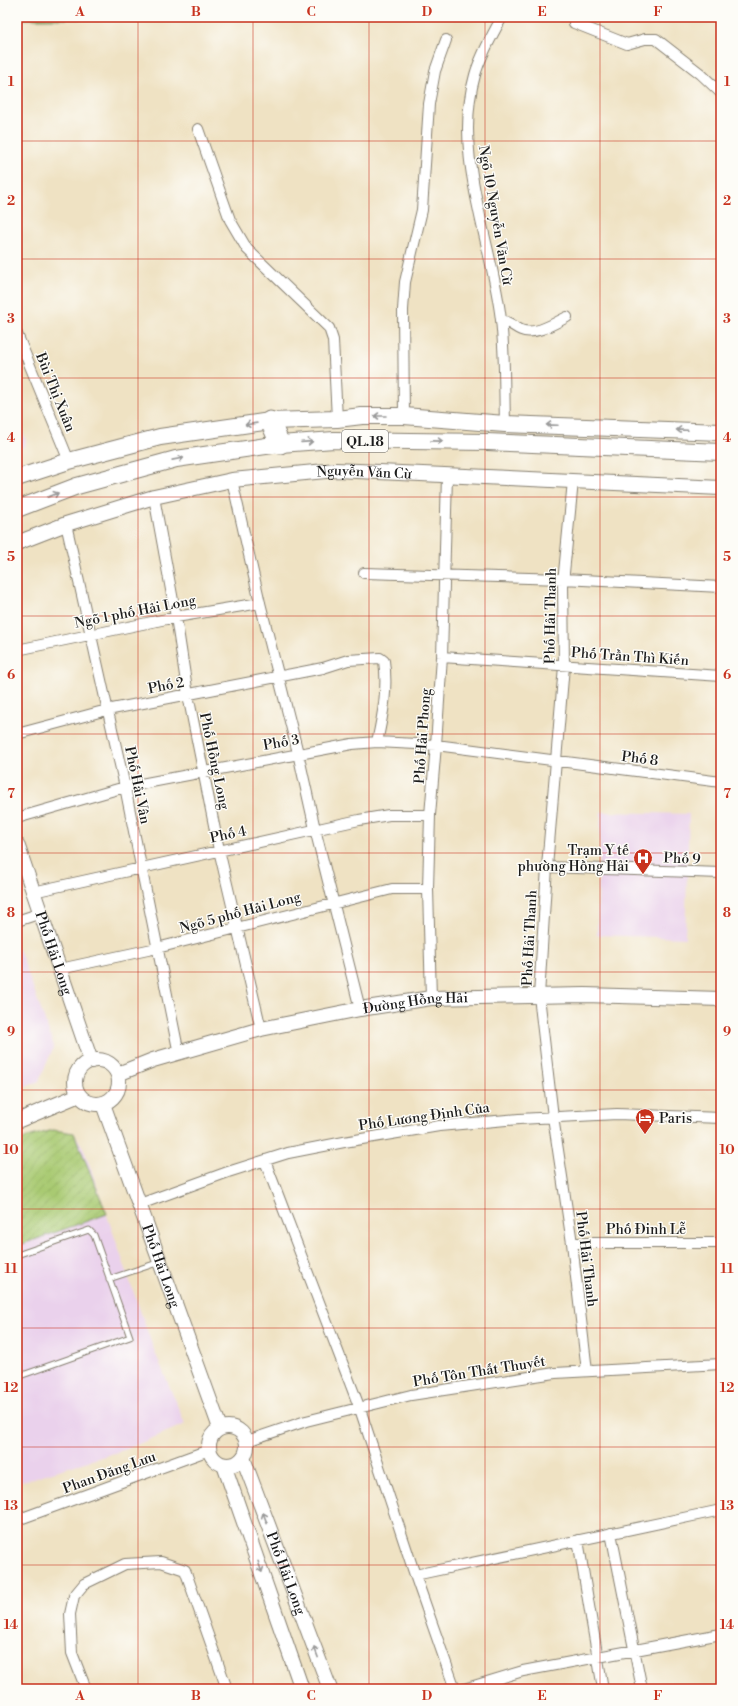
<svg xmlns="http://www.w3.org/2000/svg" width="738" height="1706" font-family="'Libre Bodoni',serif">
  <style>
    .built { fill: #ead1ec }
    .grass { fill: #a9ca72; stroke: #627347 }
    .garden { fill: url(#garden-furrows); stroke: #627347 }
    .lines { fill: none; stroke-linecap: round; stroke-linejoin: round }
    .lane-casing { stroke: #867f70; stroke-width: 7 }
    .street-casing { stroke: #867f70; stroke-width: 12 }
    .secondary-casing { stroke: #867f70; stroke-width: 16 }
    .primary-casing { stroke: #867f70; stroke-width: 18 }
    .highway-casing { stroke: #867f70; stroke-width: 21 }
    .lane { stroke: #fff; stroke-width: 5 }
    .street { stroke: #fff; stroke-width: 10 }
    .secondary { stroke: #fff; stroke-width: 14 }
    .primary { stroke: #fff; stroke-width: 16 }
    .highway { stroke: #fff; stroke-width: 19 }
    .oneway { stroke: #999 }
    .grid { fill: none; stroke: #c8321e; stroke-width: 1; stroke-opacity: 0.55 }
    .labels { text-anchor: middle; stroke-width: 3; stroke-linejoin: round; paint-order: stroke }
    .shield { fill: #fdfcf7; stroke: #605f5e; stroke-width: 1 }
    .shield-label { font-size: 13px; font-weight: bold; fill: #1c1c1c }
    .street-label { font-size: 14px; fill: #1c1c1c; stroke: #fdfcf7 }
    .poi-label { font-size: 14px; fill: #1c1c1c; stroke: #fdfcf7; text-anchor: end }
    .neatline { fill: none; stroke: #c8321e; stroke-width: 1.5 }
    .grid-label { font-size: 13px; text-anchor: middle; font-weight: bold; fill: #c8321e }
  </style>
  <defs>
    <pattern id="garden-furrows" width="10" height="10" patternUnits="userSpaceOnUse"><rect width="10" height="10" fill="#a9ca72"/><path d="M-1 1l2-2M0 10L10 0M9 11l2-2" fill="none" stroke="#91ad62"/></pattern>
  </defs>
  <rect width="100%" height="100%" fill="#fdfcf7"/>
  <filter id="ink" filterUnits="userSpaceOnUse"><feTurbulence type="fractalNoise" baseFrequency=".025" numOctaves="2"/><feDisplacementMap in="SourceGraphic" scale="8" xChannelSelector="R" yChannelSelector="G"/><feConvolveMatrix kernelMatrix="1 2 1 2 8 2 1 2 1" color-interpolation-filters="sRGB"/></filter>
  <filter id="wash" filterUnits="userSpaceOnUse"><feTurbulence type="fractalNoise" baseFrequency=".012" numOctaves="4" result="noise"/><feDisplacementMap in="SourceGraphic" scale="16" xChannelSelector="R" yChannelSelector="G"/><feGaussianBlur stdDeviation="0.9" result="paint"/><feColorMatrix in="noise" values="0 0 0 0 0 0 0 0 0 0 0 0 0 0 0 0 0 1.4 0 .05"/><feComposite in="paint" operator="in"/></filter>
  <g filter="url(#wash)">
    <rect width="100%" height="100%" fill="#efe2c3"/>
    <path class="built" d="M 17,418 L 26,441 L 25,446 L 17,451 Z
      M 601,812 L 689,814 L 685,938 L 597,935 Z
      M 17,949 L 20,951 L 54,1046 L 39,1081 L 17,1091 Z
      M 53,1130 L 74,1133 L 84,1149 L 152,1345 L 185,1424 L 127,1449 L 17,1483 L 17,1143 L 28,1137 Z"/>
    <path class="grass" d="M 17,17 L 118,17 L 116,19 L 17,19 Z"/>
    <path class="garden" d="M 53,1130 L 74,1133 L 107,1214 L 17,1246 L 17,1226 L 19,1225 L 17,1218 L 17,1143 L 28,1137 Z"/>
  </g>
  <g filter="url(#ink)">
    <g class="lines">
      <defs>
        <path id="lane" d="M 17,1255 L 89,1230 L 94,1235 L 130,1337 L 17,1377
          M 109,1279 L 160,1262"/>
        <path id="street" d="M 502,17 C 492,36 481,54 475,75 C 452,156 492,240 501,320 C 505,354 504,389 505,424
          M 574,23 L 627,44 L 645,39 L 656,39 L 701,74 L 721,93
          M 198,129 L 230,220 L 247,249 L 329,328 L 333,340 L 337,419
          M 501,320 C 510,322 514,327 521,330 C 535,336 555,323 567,317
          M 17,334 L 69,461
          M 404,416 L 403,310 L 405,282 L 422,210 L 429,104 L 435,71 L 446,40
          M 232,480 L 260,603 L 298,753 L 315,829 L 360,1009
          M 573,481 L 563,583 L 564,666 L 547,867 L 539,996 L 553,1117 L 572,1243 L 587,1371
          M 154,497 L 176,617 L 188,695 L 219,850 L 261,1029
          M 66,524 L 125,787 L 179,1054
          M 364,573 L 563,579 L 721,587
          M 17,650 L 176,617 L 260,603
          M 442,657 L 721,676
          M 17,734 L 107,710 L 323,668 L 348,660 L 380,658 L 384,661 C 388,688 383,715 377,742
          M 17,818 L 125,787 L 352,744 L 377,742 L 436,745 L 721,782
          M 547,867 L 721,873
          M 33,892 L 359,820 L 389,815 L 430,815
          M 17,921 L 41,913
          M 60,969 L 157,948 L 392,889 L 428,889
          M 431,998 L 428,889 L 430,815 L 436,745 L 442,657 L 447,476
          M 265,1161 L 360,1409 L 415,1575 L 455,1689
          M 140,1204 L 228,1172 L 288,1153 L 344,1142 L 439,1126 L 519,1119 L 617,1114 L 721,1118
          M 572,1243 L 721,1243
          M 247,1441 L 306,1421 L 411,1395 L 555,1373 L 721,1364
          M 17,1520 L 209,1450
          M 611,1533 L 642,1689
          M 578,1540 L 603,1689
          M 415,1575 L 721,1510
          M 86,1689 L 72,1653 L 70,1614 L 74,1596 L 84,1584 L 125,1564 L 161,1562 L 185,1570 L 227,1689
          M 464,1689 L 523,1671 L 721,1634"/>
        <g id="secondary">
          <path id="s1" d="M 17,543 L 66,524 L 154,497 L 232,480 L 336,470 L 721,488"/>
          <path id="s2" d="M 17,844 L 91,1061"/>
          <circle cx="97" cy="1082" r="22"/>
          <path id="s3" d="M 118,1074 L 153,1060 L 261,1029 L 360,1009 L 431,998 L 585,995 L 721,999"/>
          <path id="s4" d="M 103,1104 L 220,1428"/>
          <path d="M 17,1121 L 79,1095"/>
          <circle cx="228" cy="1446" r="19"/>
          <path id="s5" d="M 243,1458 L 330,1689"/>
          <path d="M 224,1465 L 302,1689"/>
        </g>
        <path id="primary" d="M 17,478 L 69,461 L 160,437 L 270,421 L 337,419 L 362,416 L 404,416 L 505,424 L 721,432
          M 17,509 L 77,486 L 176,459 L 280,444 L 334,440 L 487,442 L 721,452"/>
        <path id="highway" d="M 270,421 L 280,444"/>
      </defs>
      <use href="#lane" class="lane-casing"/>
      <use href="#street" class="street-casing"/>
      <use href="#secondary" class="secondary-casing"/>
      <use href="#primary" class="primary-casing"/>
      <use href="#highway" class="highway-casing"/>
      <use href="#lane" class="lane"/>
      <use href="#street" class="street"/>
      <use href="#secondary" class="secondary"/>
      <use href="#primary" class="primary"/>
      <use href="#highway" class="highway"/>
    </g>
    <defs><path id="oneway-shaft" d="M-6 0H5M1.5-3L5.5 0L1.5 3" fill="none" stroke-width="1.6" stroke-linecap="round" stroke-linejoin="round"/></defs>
    <g class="oneway">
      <use href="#oneway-shaft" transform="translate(380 416) rotate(-180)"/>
      <use href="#oneway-shaft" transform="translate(251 424) rotate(172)"/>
      <use href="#oneway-shaft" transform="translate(552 425) rotate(-178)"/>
      <use href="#oneway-shaft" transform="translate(682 430) rotate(-178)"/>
      <use href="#oneway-shaft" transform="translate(437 441) rotate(1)"/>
      <use href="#oneway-shaft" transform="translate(307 442) rotate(-4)"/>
      <use href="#oneway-shaft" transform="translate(178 459) rotate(-11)"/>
      <use href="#oneway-shaft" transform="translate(53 495) rotate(-21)"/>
      <use href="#oneway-shaft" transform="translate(265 1518) rotate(-111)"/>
      <use href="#oneway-shaft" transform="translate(260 1567) rotate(71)"/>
      <use href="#oneway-shaft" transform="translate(316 1652) rotate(-111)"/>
    </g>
  </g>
  <path class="grid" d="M 138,17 L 138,1689M 253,17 L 253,1689M 369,17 L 369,1689M 485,17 L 485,1689M 600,17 L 600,1689M 17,141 L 721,141M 17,259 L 721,259M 17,378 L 721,378M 17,497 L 721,497M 17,616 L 721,616M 17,734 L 721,734M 17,853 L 721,853M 17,972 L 721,972M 17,1090 L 721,1090M 17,1209 L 721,1209M 17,1328 L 721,1328M 17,1447 L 721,1447M 17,1565 L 721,1565"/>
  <defs>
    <symbol id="hospital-pin" viewBox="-11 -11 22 30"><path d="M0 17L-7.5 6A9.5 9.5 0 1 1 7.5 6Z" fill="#c8321e" stroke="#fdfcf7"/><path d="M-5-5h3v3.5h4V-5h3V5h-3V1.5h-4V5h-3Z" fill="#fff"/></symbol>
    <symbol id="hotel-pin" viewBox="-11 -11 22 30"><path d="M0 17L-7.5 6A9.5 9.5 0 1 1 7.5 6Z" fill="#c8321e" stroke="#fdfcf7"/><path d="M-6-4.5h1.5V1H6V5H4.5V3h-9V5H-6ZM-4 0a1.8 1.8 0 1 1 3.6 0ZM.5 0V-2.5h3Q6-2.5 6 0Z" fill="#fff"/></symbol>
  </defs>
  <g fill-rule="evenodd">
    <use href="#hospital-pin" x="632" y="847" width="22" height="30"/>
    <use href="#hotel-pin" x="634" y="1107" width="22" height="30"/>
  </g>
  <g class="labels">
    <rect class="shield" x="342" y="430" width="46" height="22" rx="3"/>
    <g class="shield-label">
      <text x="365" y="446">QL.18</text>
    </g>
    <g class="street-label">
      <text transform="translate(496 215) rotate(80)" y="5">Ngõ 10 Nguyễn Văn Cừ</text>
      <text transform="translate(56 392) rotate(68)" y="5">Bùi Thị Xuân</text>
      <text dy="5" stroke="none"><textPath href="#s1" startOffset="357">Nguyễn Văn Cừ</textPath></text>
      <text transform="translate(135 611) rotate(-11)" y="5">Ngõ 1 phố Hải Long</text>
      <text transform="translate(550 616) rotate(-89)" y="5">Phố Hải Thanh</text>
      <text transform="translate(630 656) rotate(4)" y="5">Phố Trần Thì Kiến</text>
      <text transform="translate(166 685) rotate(-11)" y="5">Phố 2</text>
      <text transform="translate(422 736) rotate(-86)" y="5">Phố Hải Phong</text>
      <text transform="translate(281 742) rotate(-10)" y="5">Phố 3</text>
      <text transform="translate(640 758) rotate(7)" y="5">Phố 8</text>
      <text transform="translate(215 761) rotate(78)" y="5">Phố Hồng Long</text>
      <text transform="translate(138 785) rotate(78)" y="5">Phố Hải Vân</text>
      <text transform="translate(228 834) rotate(-12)" y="5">Phố 4</text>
      <text transform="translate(682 858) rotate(2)" y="5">Phố 9</text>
      <text transform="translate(240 912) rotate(-15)" y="5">Ngõ 5 phố Hải Long</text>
      <text transform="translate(529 938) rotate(-87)" y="5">Phố Hải Thanh</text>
      <text dy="5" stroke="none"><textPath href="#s2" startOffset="115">Phố Hải Long</textPath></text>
      <text dy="5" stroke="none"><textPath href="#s3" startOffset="307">Đường Hồng Hải</textPath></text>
      <text transform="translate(424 1116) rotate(-8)" y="5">Phố Lương Định Của</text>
      <text x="646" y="1234">Phố Đinh Lễ</text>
      <text transform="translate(587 1259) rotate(83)" y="5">Phố Hải Thanh</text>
      <text dy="5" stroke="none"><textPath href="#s4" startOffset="172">Phố Hải Long</textPath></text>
      <text transform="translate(479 1371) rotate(-9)" y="5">Phố Tôn Thất Thuyết</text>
      <text transform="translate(109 1472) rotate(-20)" y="5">Phan Đăng Lưu</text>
      <text dy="5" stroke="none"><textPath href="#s5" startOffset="123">Phố Hải Long</textPath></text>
    </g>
    <g class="poi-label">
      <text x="629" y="855">Trạm Y tế<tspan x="629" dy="16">phường Hồng Hải</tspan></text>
      <text x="659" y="1123" text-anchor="start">Paris</text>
    </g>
  </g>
  <rect width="738" height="1706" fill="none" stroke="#fdfcf7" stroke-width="44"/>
  <rect x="22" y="22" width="694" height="1662" class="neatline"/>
  <g class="grid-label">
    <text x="80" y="16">A</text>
    <text x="196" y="16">B</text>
    <text x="311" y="16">C</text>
    <text x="427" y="16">D</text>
    <text x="542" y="16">E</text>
    <text x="658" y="16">F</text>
    <text x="11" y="86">1</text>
    <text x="727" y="86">1</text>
    <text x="11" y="205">2</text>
    <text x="727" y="205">2</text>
    <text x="11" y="323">3</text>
    <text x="727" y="323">3</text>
    <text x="11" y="442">4</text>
    <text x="727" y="442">4</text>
    <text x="11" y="561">5</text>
    <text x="727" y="561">5</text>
    <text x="11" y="679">6</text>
    <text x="727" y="679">6</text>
    <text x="11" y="798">7</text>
    <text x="727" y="798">7</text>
    <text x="11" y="917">8</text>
    <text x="727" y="917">8</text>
    <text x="11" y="1036">9</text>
    <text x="727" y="1036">9</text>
    <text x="11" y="1154">10</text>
    <text x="727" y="1154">10</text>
    <text x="11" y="1273">11</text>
    <text x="727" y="1273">11</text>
    <text x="11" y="1392">12</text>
    <text x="727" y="1392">12</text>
    <text x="11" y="1510">13</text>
    <text x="727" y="1510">13</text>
    <text x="11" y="1629">14</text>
    <text x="727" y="1629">14</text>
    <text x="80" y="1700">A</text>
    <text x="196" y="1700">B</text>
    <text x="311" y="1700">C</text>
    <text x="427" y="1700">D</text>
    <text x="542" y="1700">E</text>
    <text x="658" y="1700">F</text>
  </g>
</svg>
